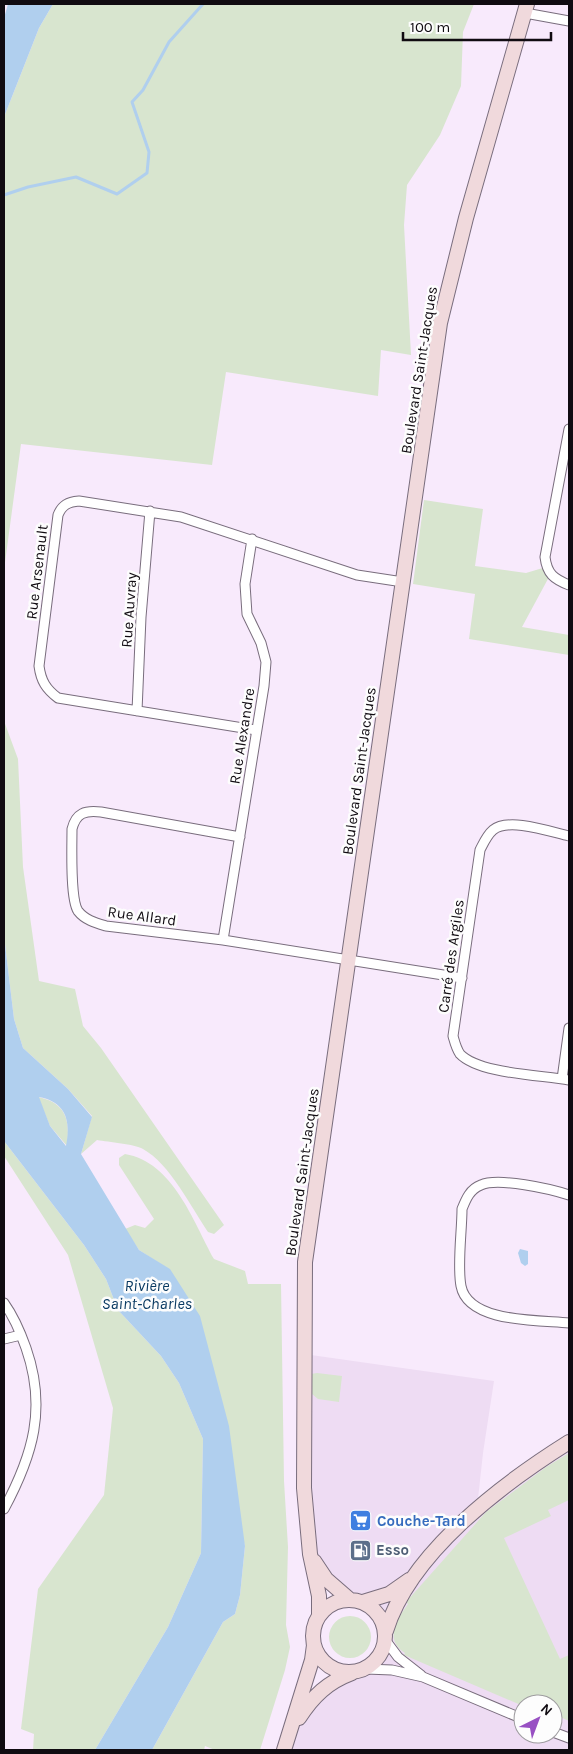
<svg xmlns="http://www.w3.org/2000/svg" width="573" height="1754" font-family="Karla,sans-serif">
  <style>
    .built { fill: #eedcf3; fill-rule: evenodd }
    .green { fill: #d8e5cf }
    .water { fill: #b0cfee; fill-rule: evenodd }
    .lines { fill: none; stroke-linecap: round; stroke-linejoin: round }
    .stream { stroke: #b0cfee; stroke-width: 3 }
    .street-casing { stroke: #796d7d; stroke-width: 11 }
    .secondary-casing { stroke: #796d7d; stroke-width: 16 }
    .street { stroke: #fff; stroke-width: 9 }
    .secondary { stroke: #f0d9dc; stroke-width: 14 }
    .labels { text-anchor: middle; stroke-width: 5; stroke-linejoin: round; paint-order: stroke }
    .street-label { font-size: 15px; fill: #100b11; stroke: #fdfdfd }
    .shop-label { font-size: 15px; font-weight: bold; fill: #366cbe; stroke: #fdfdfd; text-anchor: start }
    .service-label { font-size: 15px; font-weight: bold; fill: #4e5e75; stroke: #fdfdfd; text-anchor: start }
    .water-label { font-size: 16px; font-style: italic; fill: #0a3a62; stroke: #fdfdfd }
  </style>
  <rect width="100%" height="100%" fill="#f8eafc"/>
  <path class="built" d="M 304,1354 L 494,1381 L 483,1453 L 477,1508 L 569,1442 L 569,1750 L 284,1750 L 310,1702 L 352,1672 L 361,1671 L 373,1664 L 381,1654 L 386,1641 L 384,1623 L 375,1610 L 355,1600 L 310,1554 ZM 523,1704 L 553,1704 L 553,1734 L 523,1734 Z"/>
  <path class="green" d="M 53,4 L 474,4 L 463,32 L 461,86 L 440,135 L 407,185 L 404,225 L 411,355 L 381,350 L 378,396 L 226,372 L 212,465 L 21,444 L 4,570 L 4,117 L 39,28 Z
    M 424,500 L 483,509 L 475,566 L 526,573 L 546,567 L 549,577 L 522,627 L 569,635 L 569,655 L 469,639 L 475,594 L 413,584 Z
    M 4,721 L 18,759 L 23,867 L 39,981 L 75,989 L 83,1026 L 101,1048 L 224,1225 L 214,1234 L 208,1232 C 191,1207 170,1164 143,1149 C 134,1144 109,1142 97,1140 L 81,1154 L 92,1116 L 68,1089 L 23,1048 L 14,1019 L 4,936 Z
    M 38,1097 C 67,1103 70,1121 67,1146 L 50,1126 Z
    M 4,1141 L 84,1245 L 106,1279 L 118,1310 L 161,1356 L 179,1383 L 203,1439 L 201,1553 L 168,1627 L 95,1750 L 33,1750 L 34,1734 L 21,1729 L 38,1589 L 104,1495 L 113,1408 L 68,1255 L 4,1156 Z
    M 125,1154 C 173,1162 193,1221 214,1259 L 245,1271 L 248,1284 L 281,1284 L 284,1481 L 288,1547 L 286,1625 L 290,1647 L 285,1670 L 260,1750 L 215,1750 L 205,1746 L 204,1750 L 152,1750 L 223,1622 L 235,1614 L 240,1595 L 245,1546 L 170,1270 L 139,1250 L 125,1229 L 135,1225 L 145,1228 L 154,1219 L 119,1165 L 119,1158 Z
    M 317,1373 L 342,1376 L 339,1402 L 318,1399 L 312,1394 L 311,1374 Z
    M 569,1453 L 569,1500 L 548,1510 L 551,1516 L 504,1538 L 560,1659 L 569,1655 L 569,1721 L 556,1715 L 553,1718 L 553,1704 L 523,1706 L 404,1655 L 405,1653 C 384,1640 396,1620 408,1604 L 406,1602 L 486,1512 L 546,1467 Z
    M329 1637a21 21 0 1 1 42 0a21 21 0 1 1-42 0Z"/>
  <path class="water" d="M 8,4 L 53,4 L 39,28 L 4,117 L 4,18 Z
    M 4,936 L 14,1019 L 23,1048 L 68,1089 L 92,1117 L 81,1154 L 139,1250 L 170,1269 L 200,1316 L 229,1426 L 245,1546 L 240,1595 L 235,1614 L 223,1622 L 152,1750 L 95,1750 L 168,1627 L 201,1553 L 203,1439 L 179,1383 L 161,1356 L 118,1310 L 106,1279 L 84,1245 L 4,1141 ZM 39,1097 C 66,1102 71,1121 66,1146 L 50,1126 Z
    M 520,1249 L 528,1251 L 528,1264 L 525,1266 L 521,1263 L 518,1253 Z"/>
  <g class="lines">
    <path class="stream" d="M 4,195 L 28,187 L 76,177 L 117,194 L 147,173 L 149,152 L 132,102 L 143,90 L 169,42 L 203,4"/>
    <defs>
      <path id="street" d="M 525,13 L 569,21
        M 569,429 L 545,557 C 547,574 554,579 569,585
        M 137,711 L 141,617 L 150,511
        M 256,730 L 58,698 C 46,689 41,681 39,666 L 58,515 C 62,505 68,502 79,501 L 181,517 L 357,575 L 403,582
        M 569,836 C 551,832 509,817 493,830 C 487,835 484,842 480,850 L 453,1036 C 455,1043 456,1048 460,1054 C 479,1074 542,1075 569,1080
        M 240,837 L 101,812 C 85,810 76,813 72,829 C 72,846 70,899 78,911 C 85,920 96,923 106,926 L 223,940 L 462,978
        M 223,940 L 264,686 L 266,662 L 261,643 L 247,614 L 245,584 L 252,539
        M 562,1079 L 569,1028
        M 569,1195 C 551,1189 498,1177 481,1185 C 470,1189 466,1199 462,1209 C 462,1231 457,1265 461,1286 C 468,1323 539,1320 569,1323
        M 4,1303 C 14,1317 20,1331 26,1348 C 47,1408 33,1455 4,1509
        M 4,1339 L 21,1335
        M 386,1641 L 398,1657 L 421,1675
        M 366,1669 L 392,1670 L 423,1677 L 523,1719
        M 553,1732 L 569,1738"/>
      <path id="secondary" d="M 314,1561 L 326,1579 L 349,1599
        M313 1636a36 36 0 1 1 72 0a36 36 0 1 1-72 0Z
        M 363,1602 L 389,1594 L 409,1580
        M 319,1615 L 319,1596 L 310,1554 L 304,1488 L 305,1262 L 440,323 L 466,218 L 527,4
        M 386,1631 C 410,1553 502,1484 569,1442
        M 299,1718 C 313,1696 328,1682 352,1673
        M 284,1750 L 312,1660 L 314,1645"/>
    </defs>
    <use href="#street" class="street-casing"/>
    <use href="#secondary" class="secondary-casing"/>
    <use href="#street" class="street"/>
    <use href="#secondary" class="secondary"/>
  </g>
  <defs>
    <symbol id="supermarket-square" viewBox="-11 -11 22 22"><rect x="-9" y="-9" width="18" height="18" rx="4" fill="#3f7fe0" stroke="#fdfdfd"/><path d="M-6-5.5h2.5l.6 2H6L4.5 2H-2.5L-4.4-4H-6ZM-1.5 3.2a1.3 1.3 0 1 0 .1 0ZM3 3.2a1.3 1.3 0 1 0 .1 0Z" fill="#fff"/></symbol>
    <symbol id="fuel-square" viewBox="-11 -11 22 22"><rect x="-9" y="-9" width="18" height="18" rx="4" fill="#5c6f8a" stroke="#fdfdfd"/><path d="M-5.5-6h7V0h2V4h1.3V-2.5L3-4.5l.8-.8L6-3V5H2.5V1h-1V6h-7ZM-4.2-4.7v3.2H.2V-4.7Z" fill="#fff"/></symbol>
  </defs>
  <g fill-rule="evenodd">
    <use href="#supermarket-square" x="348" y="1508" width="25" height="25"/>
    <use href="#fuel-square" x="348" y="1538" width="25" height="25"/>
  </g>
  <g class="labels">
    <g class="street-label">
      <text transform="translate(419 370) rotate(-81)" y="5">Boulevard Saint-Jacques</text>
      <text transform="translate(37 572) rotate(-83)" y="5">Rue Arsenault</text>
      <text transform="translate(129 610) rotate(-86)" y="5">Rue Auvray</text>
      <text transform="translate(242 736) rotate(-81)" y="5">Rue Alexandre</text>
      <text transform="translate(359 771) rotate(-82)" y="5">Boulevard Saint-Jacques</text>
      <text transform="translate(142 916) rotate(8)" y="5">Rue Allard</text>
      <text transform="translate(451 956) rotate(-82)" y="5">Carré des Argiles</text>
      <text transform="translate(302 1172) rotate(-82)" y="5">Boulevard Saint-Jacques</text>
    </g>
    <g class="shop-label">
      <text x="377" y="1526">Couche-Tard</text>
    </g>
    <g class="service-label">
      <text x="376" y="1555">Esso</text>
    </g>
    <g class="water-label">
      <text x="147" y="1291">Rivière<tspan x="147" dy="18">Saint-Charles</tspan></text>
    </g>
  </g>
  <rect width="573" height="1754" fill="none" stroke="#100b11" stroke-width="10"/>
  <g transform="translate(538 1719) rotate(42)"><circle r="24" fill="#fdfdfd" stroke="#9e9c9f"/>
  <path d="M0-4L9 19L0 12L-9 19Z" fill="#9850c3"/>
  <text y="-8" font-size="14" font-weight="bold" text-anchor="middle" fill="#100b11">N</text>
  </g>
  <path d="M403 32v8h148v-8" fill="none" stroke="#100b11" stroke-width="2.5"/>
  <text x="410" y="32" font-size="15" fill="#100b11" stroke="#fdfdfd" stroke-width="4" paint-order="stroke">100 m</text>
</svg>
